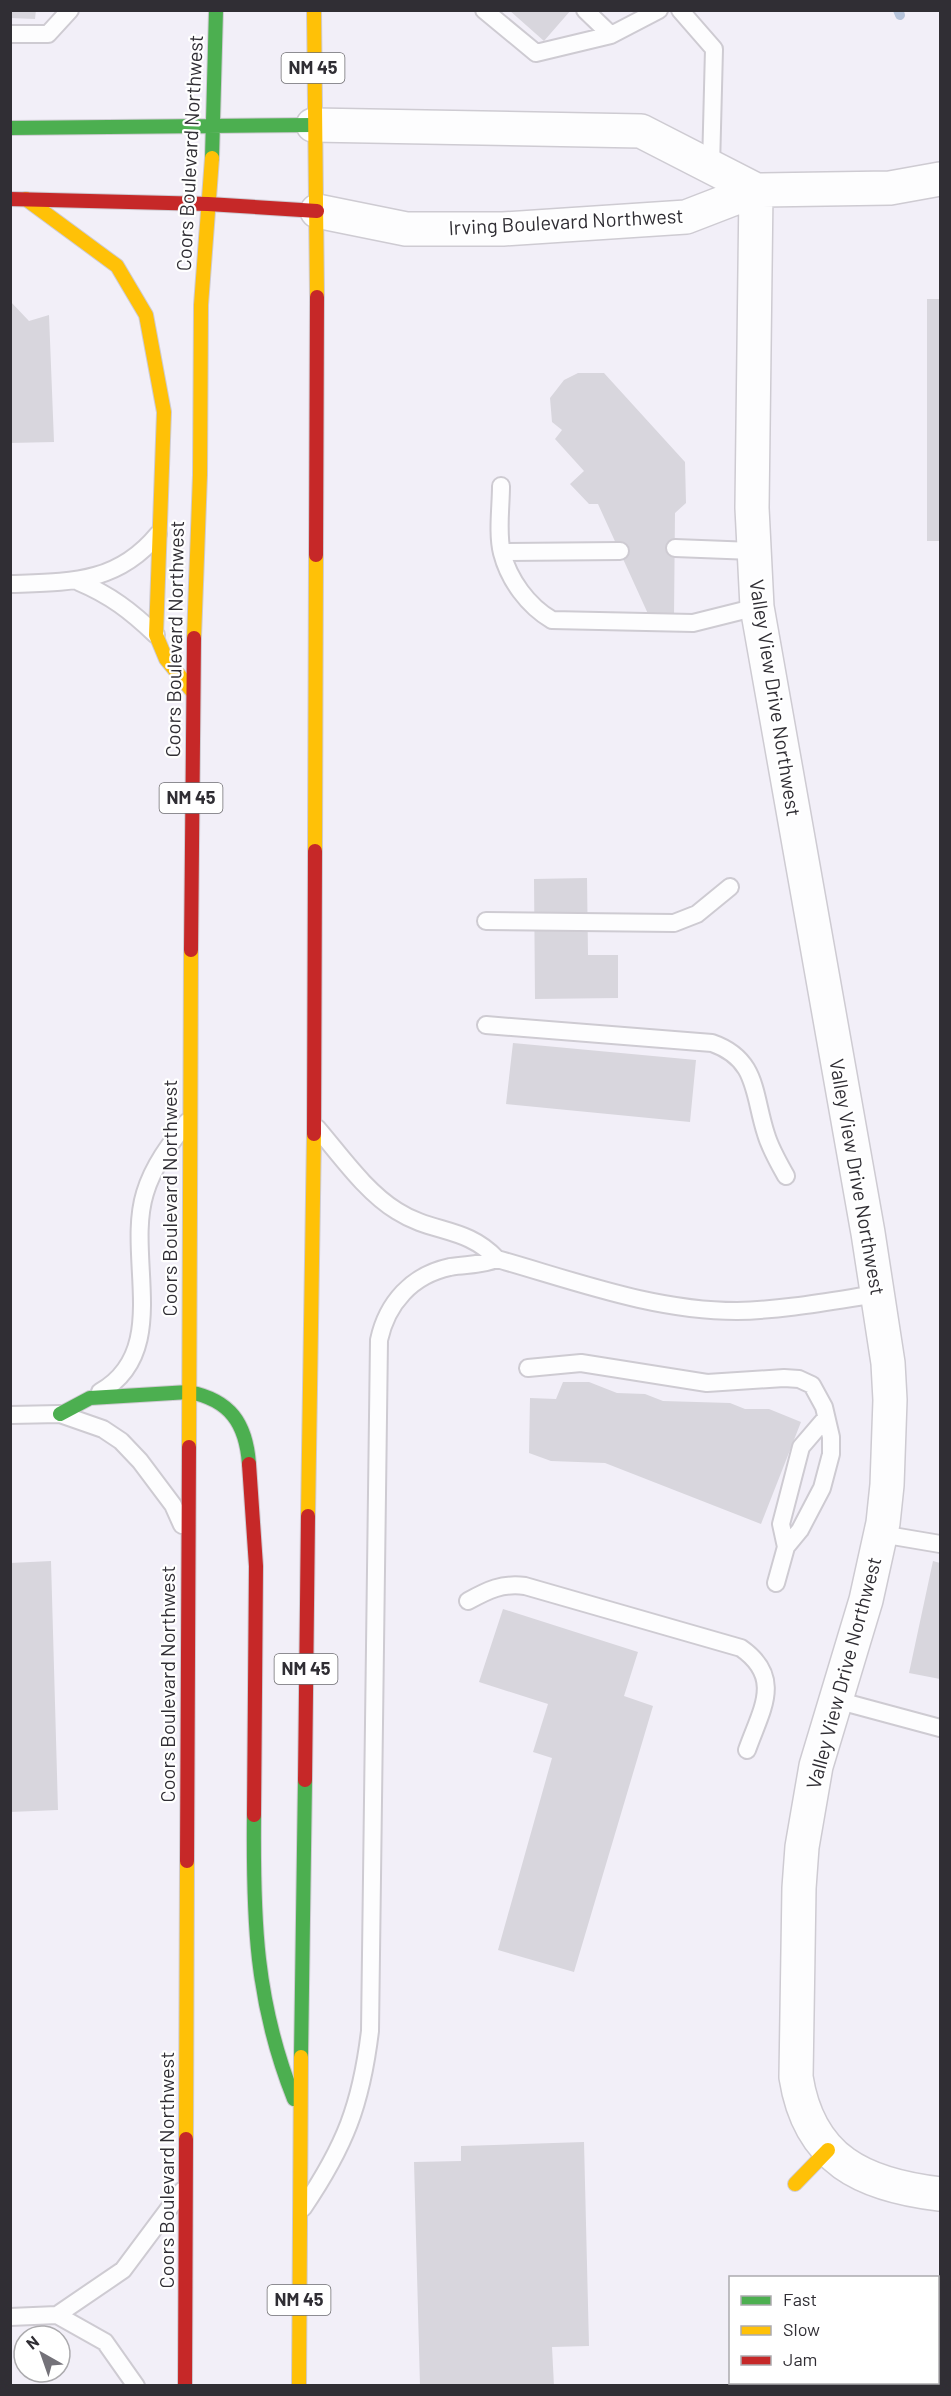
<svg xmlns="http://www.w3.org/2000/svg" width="951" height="2396" font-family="Barlow,sans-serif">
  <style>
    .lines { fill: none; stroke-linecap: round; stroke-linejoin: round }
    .stream { stroke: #b6c4db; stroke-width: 10 }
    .building { fill: #d8d6dd }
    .lane-casing { stroke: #cecbd2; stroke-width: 20 }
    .street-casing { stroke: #cecbd2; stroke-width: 36 }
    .fast-casing { stroke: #cecbd2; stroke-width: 16 }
    .slow-casing { stroke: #cecbd2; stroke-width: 16 }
    .jam-casing { stroke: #cecbd2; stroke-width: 16 }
    .lane { stroke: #fdfdfe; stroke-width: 16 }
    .street { stroke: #fdfdfe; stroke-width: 33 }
    .fast { stroke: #4caf50; stroke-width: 14 }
    .slow { stroke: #ffc107; stroke-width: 14 }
    .jam { stroke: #c62828; stroke-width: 14 }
    .labels { text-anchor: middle; stroke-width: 4.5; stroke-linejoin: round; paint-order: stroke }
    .shield { fill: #fff; stroke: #6e6d71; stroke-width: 1.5 }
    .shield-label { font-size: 18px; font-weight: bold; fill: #302e34 }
    .street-label { font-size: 20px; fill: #302e34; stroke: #fff }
  </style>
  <rect width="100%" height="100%" fill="#f2eff8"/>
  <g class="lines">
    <path class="stream" d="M 898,10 L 900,15"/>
  </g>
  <path class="building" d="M 10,10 L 36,10 L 35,19 L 10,18 Z
    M 509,10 L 571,10 L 544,41 Z
    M 927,299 L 940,299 L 940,541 L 927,541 Z
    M 10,301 L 29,321 L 49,315 L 54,442 L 10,443 Z
    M 578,373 L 604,373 L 685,462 L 686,503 L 675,513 L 674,616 L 649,616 L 598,504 L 589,504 L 570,484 L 584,471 L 555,439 L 562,430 L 552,422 L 550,398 L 564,380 Z
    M 587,878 L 588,955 L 618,955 L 618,998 L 535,999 L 534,879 Z
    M 513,1043 L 696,1060 L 690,1122 L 506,1104 Z
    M 563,1382 L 589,1382 L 617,1393 L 645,1394 L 663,1401 L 730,1403 L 745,1409 L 769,1409 L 801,1422 L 761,1524 L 605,1463 L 551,1461 L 529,1453 L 530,1398 L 556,1399 Z
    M 51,1561 L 58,1810 L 10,1812 L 10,1563 Z
    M 933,1561 L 940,1563 L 940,1679 L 909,1673 Z
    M 503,1609 L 638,1652 L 624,1696 L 653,1706 L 574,1972 L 498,1950 L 552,1758 L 533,1752 L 548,1704 L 479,1682 Z
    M 584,2142 L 589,2346 L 552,2347 L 554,2386 L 420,2386 L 414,2162 L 461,2161 L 461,2146 Z"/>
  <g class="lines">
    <defs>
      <path id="lane" d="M 484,10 L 536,53 L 611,35 L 659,10
        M 585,10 L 611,35
        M 680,10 L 714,49 L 711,167
        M 10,34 L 48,34 L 70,10
        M 501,486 C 501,507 497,533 502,553 C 509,580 528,606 552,620 L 693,623 L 757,607
        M 675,548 L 753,551
        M 502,552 L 620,551
        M 79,582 C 110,595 131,611 156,635
        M 10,584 C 69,582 117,584 158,534
        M 486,921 L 674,923 L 697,914 L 730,887
        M 486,1025 L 712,1043 C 758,1059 753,1094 766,1134 C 770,1148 778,1162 786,1176
        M 317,1128 C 341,1156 366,1192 397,1211 C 433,1234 466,1226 497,1259 C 575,1281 654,1311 737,1311 C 784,1310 831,1301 877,1294
        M 528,1368 L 581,1363 L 707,1383 L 784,1378 L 799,1379 L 812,1385 L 824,1407 L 831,1437 L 831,1454 L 822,1488 L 800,1530 L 786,1547 L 776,1583
        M 100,1392 C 172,1351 125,1257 145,1193 C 153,1166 170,1144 187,1122
        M 10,1415 L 60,1414 L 103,1429 L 121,1441 L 140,1461 L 173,1505 L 182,1525
        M 881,1534 L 940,1544
        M 786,1547 L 781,1524 L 801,1447 L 825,1419
        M 468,1601 C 488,1590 502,1583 525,1586 L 741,1648 C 784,1678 761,1710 747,1750
        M 836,1700 L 940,1728
        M 303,2208 C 345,2146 361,2105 370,2031 L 379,1340 C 387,1303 412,1275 450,1267 C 468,1264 477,1266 497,1259
        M 57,2315 L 123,2270 L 182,2191
        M 10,2317 L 57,2315 L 105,2342 L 136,2386"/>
      <path id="street" d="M 313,125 L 641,131 L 756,190
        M 756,190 L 752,508 L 757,607 L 868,1233 L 888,1363 L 890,1400 L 887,1485 L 883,1523 L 866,1600 L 816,1766 L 802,1847 L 799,1888 L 796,2077 C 809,2160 863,2185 940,2194
        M 317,211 L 406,229 L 503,229 L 686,217 L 756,190 L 890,188 L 940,179"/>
      <path id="fast" d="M 10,128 L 313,125
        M 212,158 L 216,10
        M 60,1414 L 90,1398 L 189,1392 C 230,1400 246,1423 249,1464
        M 254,1815 C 253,1919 255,2001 294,2099
        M 301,2057 L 305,1780"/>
      <path id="slow" d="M 314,10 L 317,297
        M 26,199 L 117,266 L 146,315 L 164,412 L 156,635 L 166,659 L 192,691
        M 194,638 L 200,475 L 201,305 L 212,158
        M 315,851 L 316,555
        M 189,1447 L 191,950
        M 308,1516 L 314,1134
        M 186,2139 L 187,1861
        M 795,2184 L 828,2150
        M 299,2386 L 301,2057"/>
      <path id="jam" d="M 10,199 L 208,204 L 317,211
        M 316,555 L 317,297
        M 191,950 L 194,638
        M 314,1134 L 315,851
        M 249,1464 L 256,1566 L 254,1815
        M 305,1780 L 308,1516
        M 187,1861 L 189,1447
        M 185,2386 L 186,2139"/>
    </defs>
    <use href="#lane" class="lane-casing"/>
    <use href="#street" class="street-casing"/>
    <use href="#fast" class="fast-casing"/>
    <use href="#slow" class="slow-casing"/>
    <use href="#jam" class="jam-casing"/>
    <use href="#lane" class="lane"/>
    <use href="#street" class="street"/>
    <use href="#fast" class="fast"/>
    <use href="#slow" class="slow"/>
    <use href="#jam" class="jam"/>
  </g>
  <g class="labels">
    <g class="shield">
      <rect x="281.5" y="53" width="63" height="30" rx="4.5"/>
      <rect x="159.5" y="783" width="63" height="30" rx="4.5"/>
      <rect x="274.5" y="1654" width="63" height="30" rx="4.5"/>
      <rect x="267.5" y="2285" width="63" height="30" rx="4.5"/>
    </g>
    <g class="shield-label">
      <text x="313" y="74">NM 45</text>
      <text x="191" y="804">NM 45</text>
      <text x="306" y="1675">NM 45</text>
      <text x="299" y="2306">NM 45</text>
    </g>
    <g class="street-label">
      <text transform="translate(190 153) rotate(-87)" y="7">Coors Boulevard Northwest</text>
      <text transform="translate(566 222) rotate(-3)" y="7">Irving Boulevard Northwest</text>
      <text transform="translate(175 639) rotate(-89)" y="7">Coors Boulevard Northwest</text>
      <text transform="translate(775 698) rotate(81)" y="7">Valley View Drive Northwest</text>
      <text transform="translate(857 1177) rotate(80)" y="7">Valley View Drive Northwest</text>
      <text transform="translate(170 1198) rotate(-90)" y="7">Coors Boulevard Northwest</text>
      <text transform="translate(844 1673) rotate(-75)" y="7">Valley View Drive Northwest</text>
      <text transform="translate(168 1684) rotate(-90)" y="7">Coors Boulevard Northwest</text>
      <text transform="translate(167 2170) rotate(-90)" y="7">Coors Boulevard Northwest</text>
    </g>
  </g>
  <rect width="951" height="2396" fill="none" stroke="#302e34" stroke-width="24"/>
  <rect x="729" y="2276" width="210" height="108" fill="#ffffff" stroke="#acabae" stroke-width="1.5"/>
  <rect x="741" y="2296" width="30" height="9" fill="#4caf50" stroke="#acabae" stroke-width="1.5"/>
  <text x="783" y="2306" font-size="18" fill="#302e34">Fast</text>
  <rect x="741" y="2326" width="30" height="9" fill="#ffc107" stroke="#acabae" stroke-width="1.5"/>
  <text x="783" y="2336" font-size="18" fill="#302e34">Slow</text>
  <rect x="741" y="2356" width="30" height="9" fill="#c62828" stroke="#acabae" stroke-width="1.5"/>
  <text x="783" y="2366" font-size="18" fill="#302e34">Jam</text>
  <g transform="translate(42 2354) rotate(320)"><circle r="28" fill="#ffffff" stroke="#acabae" stroke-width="1.5"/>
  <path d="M0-4.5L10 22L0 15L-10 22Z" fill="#747279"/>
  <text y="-9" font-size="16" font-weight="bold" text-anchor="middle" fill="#302e34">N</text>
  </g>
</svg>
